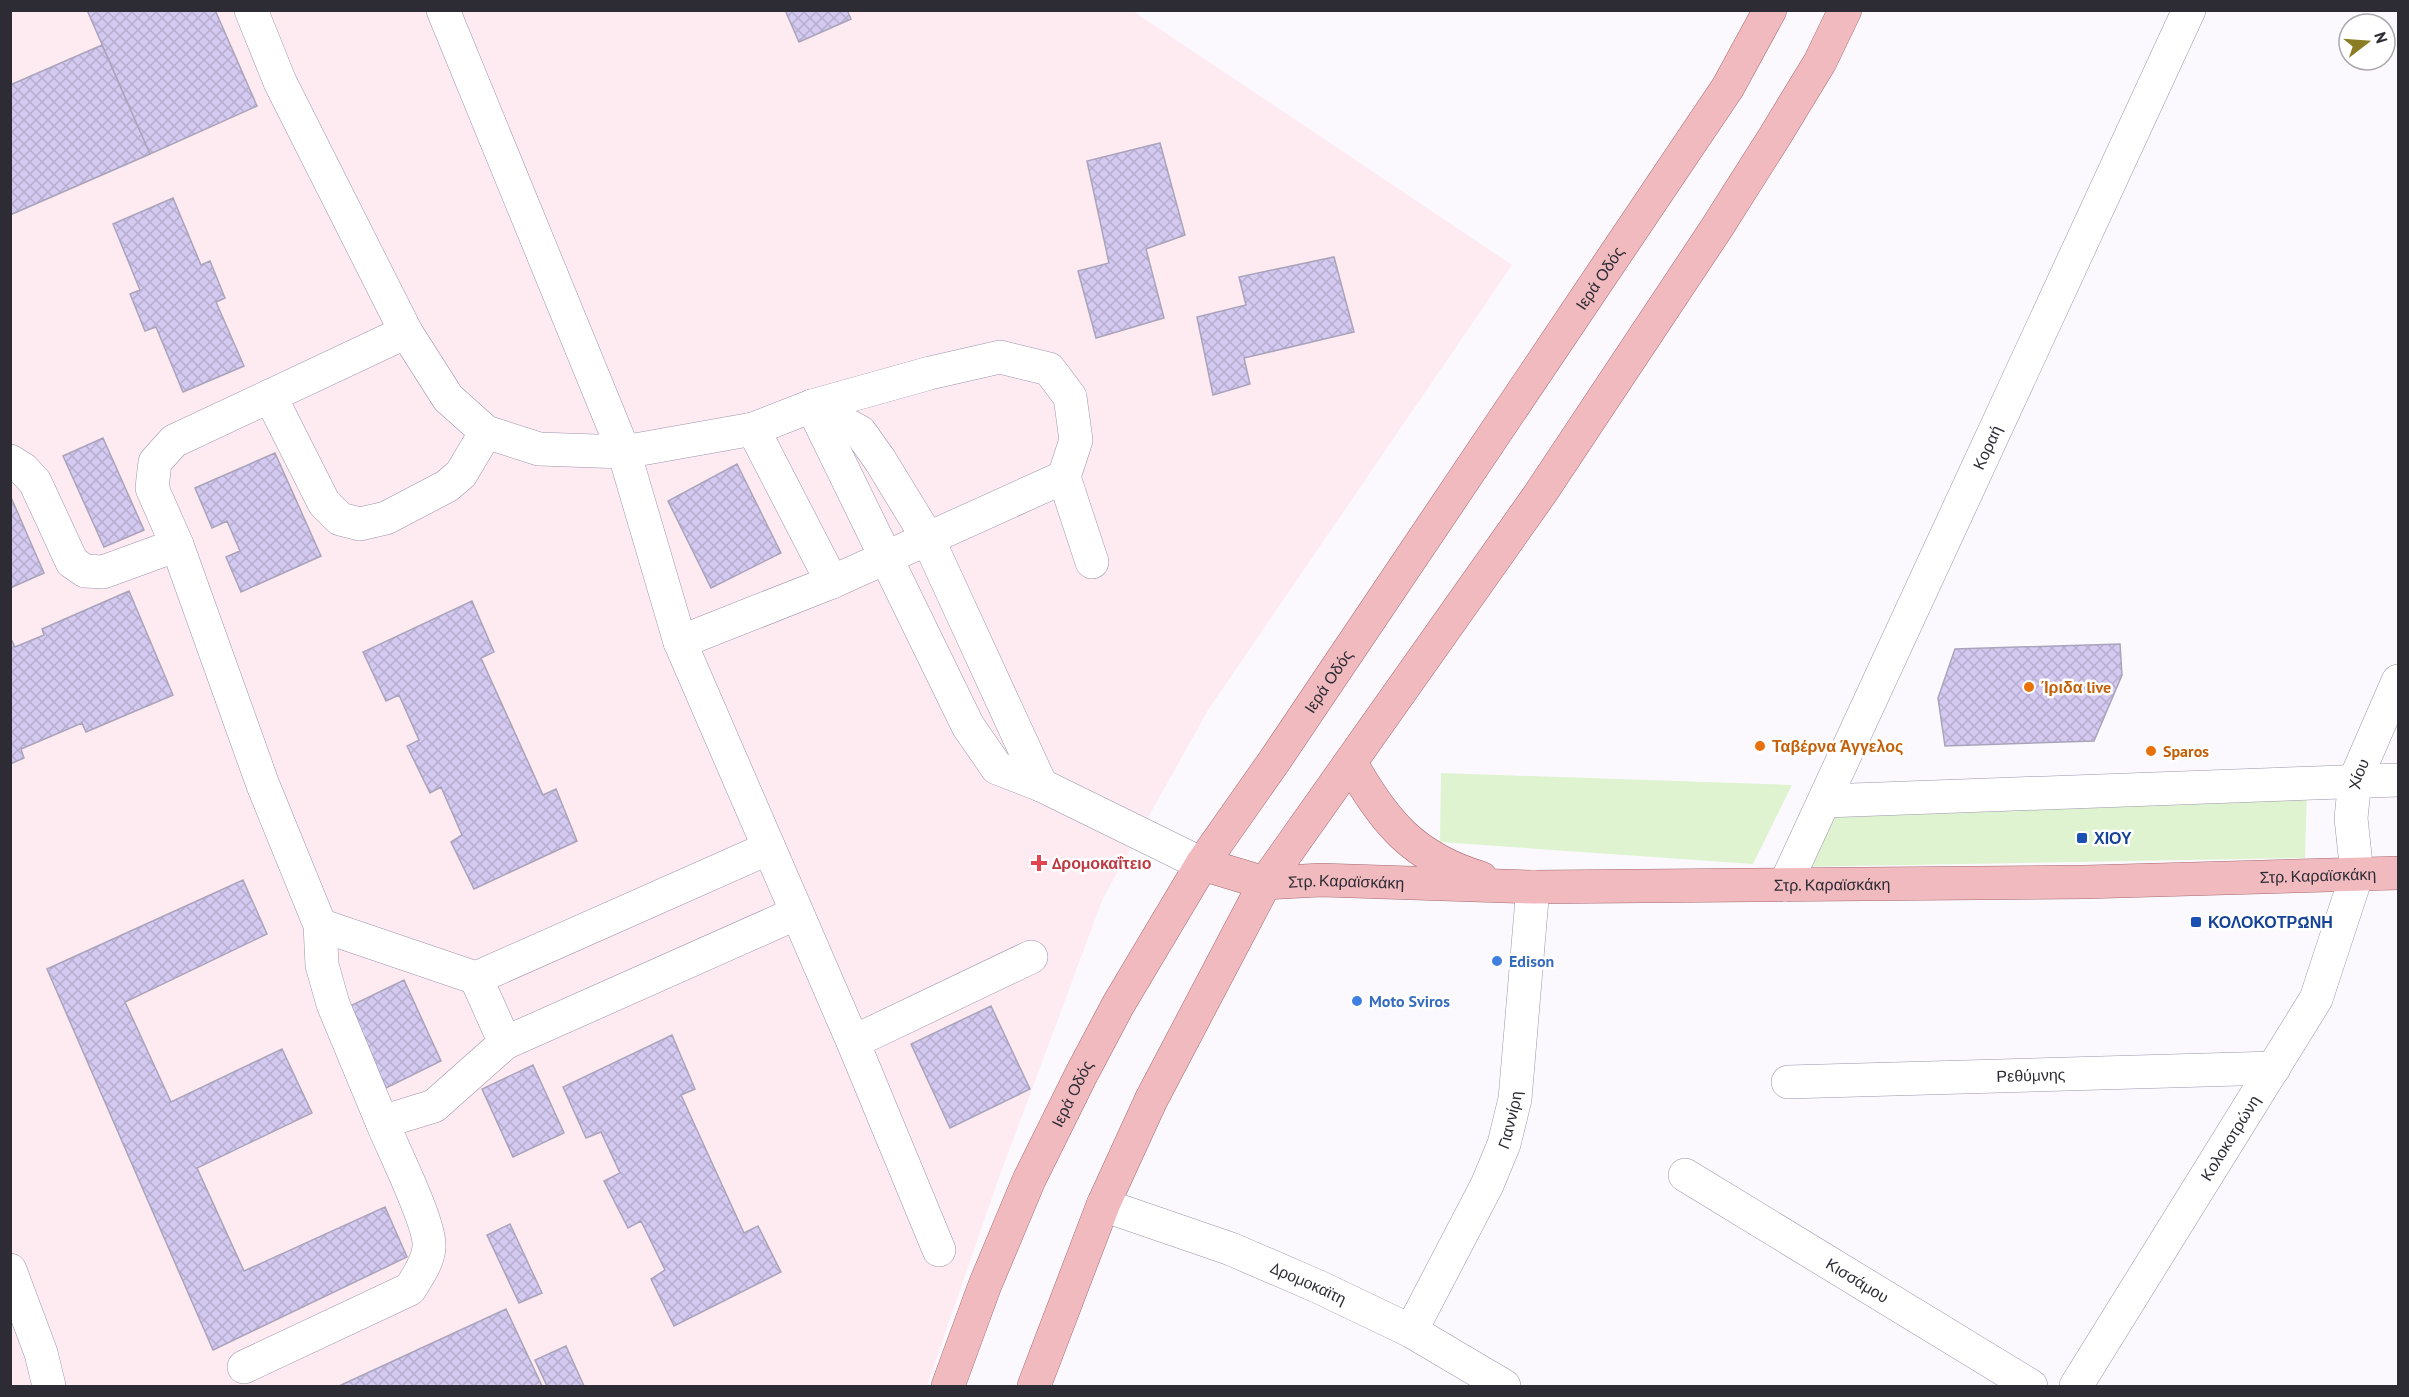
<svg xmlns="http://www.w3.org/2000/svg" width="2409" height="1397" font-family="'PT Sans',sans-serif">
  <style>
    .medical { fill: #feeaf1 }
    .green { fill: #dff3d0 }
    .building { fill: url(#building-cross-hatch); stroke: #aaa4bb; stroke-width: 1.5 }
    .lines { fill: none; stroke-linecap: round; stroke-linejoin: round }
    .minor-casing { stroke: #9b95ab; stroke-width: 34 }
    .major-casing { stroke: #a56a72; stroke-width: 34 }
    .minor { stroke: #fff; stroke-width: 33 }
    .major { stroke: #f0babe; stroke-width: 33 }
    .food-dot { fill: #e8710a; stroke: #fff; stroke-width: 2 }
    .transit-dot { fill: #1a4fb4; stroke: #fff; stroke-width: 2 }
    .health-dot { fill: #e0444e; stroke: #fff; stroke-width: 2 }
    .shop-dot { fill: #3f7fe0; stroke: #fff; stroke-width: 2 }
    .labels { text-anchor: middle; stroke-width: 5; stroke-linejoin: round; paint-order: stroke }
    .street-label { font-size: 16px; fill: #2d2b34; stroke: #fff }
    .food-label { font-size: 16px; font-weight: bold; fill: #c56008; stroke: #fff; text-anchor: start }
    .transit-label { font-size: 16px; font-weight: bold; fill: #164399; stroke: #fff; text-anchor: start }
    .health-label { font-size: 16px; font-weight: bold; fill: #be3a42; stroke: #fff; text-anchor: start }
    .shop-label { font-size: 16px; font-weight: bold; fill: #366cbe; stroke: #fff; text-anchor: start }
  </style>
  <defs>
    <pattern id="building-cross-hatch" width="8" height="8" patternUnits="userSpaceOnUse" patternTransform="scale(1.5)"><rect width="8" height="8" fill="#d4c9f0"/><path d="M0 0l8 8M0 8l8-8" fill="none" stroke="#b6adce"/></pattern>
  </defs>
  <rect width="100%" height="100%" fill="#fbf9fe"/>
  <path class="medical" d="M 10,11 L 1133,11 L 1512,265 L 1208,710 L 1103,898 L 997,1183 L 927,1386 L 11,1386 Z"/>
  <path class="green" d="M 1441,773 L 1792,785 L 1753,864 L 1440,842 Z
    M 2307,791 L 2305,858 L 1798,867 L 1827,805 Z"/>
  <path class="building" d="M 87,10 L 215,10 L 257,106 L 150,154 Z
    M 785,10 L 847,10 L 851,19 L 799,42 Z
    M 102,45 L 150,154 L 10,215 L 10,85 Z
    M 1160,143 L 1185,235 L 1146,249 L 1164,318 L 1096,338 L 1078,271 L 1109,263 L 1087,161 Z
    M 173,198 L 201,265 L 210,261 L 225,298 L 216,302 L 244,366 L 183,392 L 156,327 L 145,331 L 130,294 L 140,290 L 113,224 Z
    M 1334,257 L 1354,332 L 1244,358 L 1250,384 L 1213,395 L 1197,317 L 1246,305 L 1239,277 Z
    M 103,438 L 144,530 L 104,547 L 63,456 Z
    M 275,453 L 321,556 L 241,592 L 226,557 L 240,551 L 227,521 L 212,528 L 195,488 Z
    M 737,464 L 781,553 L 711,588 L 668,501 Z
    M 10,495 L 44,573 L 10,588 Z
    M 129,591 L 173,695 L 86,732 L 82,723 L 21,749 L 24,758 L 10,764 L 10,637 L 15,647 L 44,635 L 42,629 Z
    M 472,601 L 494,652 L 481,658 L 543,795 L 556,789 L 577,841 L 474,889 L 451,842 L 462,835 L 441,787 L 430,793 L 407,746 L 419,740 L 399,695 L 386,701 L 363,652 Z
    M 2120,644 L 2122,675 L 2094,741 L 1945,746 L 1938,698 L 1955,649 Z
    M 243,880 L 267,934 L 125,1002 L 171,1102 L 282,1049 L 312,1113 L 197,1168 L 244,1271 L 385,1207 L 407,1257 L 213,1350 L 47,969 Z
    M 404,980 L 441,1061 L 386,1088 L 348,1007 Z
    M 991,1006 L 1030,1089 L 950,1128 L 911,1044 Z
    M 672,1035 L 695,1089 L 681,1095 L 744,1233 L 758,1226 L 781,1272 L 674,1326 L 651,1279 L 665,1270 L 641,1221 L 628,1228 L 604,1181 L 620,1173 L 601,1132 L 586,1138 L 563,1087 Z
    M 533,1065 L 564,1133 L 513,1157 L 482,1089 Z
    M 510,1224 L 542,1293 L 519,1303 L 487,1235 Z
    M 506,1309 L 542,1386 L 339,1386 Z
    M 566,1346 L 584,1386 L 547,1386 L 535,1360 Z"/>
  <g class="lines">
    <defs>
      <g id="minor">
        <path d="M 251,10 L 280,82 L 406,332 L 448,398 L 486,432 L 539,449 L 624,452 L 753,429 L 812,406 L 930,373 L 1000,357 L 1049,369 L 1070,397 L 1076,440 L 1064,477 L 1092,562"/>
        <path d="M 443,10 L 624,452 L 680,642 L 853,1042 L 939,1250"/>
        <path d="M 406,332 L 174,441 L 155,462 L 152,488 L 177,545 L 263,785 L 320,925 L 322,965 L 333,1004 L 382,1122 L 434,1106 L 505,1043"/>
        <path d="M 270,396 L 324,503 L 340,519 L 360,524 L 386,518 L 447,486 L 461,474 L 486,432"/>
        <path d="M 812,406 L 968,726 L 997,768 L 1041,785 L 1202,864"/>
        <path d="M 812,406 L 860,432 L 880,460 L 927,537 L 1041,785"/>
        <path d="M 753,429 L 832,582"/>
        <path d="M 10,461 L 23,469 L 35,482 L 72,562 L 85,571 L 103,572 L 177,545"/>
        <path d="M 680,642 L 832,582 L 1064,477"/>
        <path d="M 1825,801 L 2398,780"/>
        <path d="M 769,848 L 476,978 L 505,1043 L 797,913"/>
        <path id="s1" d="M 1785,885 L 2189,10"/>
        <path d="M 320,925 L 476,978"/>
        <path d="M 853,1042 L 1031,957"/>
        <path id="s2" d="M 1788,1082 L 2274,1068"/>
        <path id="s3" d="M 1685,1175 L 2031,1386"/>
        <path id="s4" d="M 1103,1205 L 1231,1249 L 1319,1287 L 1411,1331 L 1504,1386"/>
        <path d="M 10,1270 L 41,1353 L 49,1386"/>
        <path id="s5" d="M 1411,1331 L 1487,1185 L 1504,1144 L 1515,1099 L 1533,887"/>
        <path d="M 244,1367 L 410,1289 C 417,1277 428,1263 429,1247 C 431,1224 392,1147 382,1122"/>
        <path id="s6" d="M 2076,1386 L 2316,999 L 2357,874 L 2351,818 L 2355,780 L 2398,681"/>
      </g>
      <g id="major">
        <path d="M 1351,763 C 1384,822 1414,858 1481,878"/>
        <path id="s7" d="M 1202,864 L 1265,883 L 1321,880 L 1533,887 L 2085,882 L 2398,873"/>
        <path id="s8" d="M 948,1386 L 985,1285 L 1029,1180 L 1081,1075 L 1118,1005 L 1202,864 L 1275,760 L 1728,87 L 1770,10"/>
        <path d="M 1034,1386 L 1103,1205 L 1151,1100 L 1265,883 L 1540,494 L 1716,229 L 1775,136 L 1820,62 L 1845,10"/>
      </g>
    </defs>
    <use href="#minor" class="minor-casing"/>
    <use href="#major" class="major-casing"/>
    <use href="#minor" class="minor"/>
    <use href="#major" class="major"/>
  </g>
  <g class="food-dot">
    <circle cx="2029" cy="687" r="6"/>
    <circle cx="1760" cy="746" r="6"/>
    <circle cx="2151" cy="751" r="6"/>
  </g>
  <g class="transit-dot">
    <rect x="2076" y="832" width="12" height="12" rx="3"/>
    <rect x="2190" y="916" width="12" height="12" rx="3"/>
  </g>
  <path class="health-dot" d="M1036 854h6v6h6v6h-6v6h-6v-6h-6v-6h6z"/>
  <g class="shop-dot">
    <circle cx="1497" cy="961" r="6"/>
    <circle cx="1357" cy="1001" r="6"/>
  </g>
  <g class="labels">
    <g class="street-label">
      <text dy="6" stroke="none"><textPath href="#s8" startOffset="1290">Ιερά Οδός</textPath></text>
      <text dy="6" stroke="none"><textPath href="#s1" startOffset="482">Κοραή</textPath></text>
      <text dy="6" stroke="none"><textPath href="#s8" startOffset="804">Ιερά Οδός</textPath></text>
      <text dy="6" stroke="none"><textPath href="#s6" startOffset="688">Χίου</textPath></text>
      <text dy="6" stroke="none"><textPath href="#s7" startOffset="1119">Στρ. Καραϊσκάκη</textPath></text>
      <text dy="6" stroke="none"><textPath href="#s7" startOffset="147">Στρ. Καραϊσκάκη</textPath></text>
      <text dy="6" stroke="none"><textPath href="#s7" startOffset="633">Στρ. Καραϊσκάκη</textPath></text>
      <text dy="6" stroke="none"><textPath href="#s2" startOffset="243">Ρεθύμνης</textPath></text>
      <text dy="6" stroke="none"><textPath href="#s8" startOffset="318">Ιερά Οδός</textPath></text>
      <text dy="6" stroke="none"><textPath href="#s5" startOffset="234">Γιαννίρη</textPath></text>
      <text dy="6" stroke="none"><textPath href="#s6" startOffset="292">Κολοκοτρώνη</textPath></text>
      <text dy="6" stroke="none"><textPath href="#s3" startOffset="202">Κισσάμου</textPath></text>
      <text dy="6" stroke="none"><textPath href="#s4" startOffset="220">Δρομοκαϊτη</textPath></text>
    </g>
    <g class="food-label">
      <text x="2041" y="693">Ίριδα live</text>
      <text x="1772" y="752">Ταβέρνα Άγγελος</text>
      <text x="2163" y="757">Sparos</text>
    </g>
    <g class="transit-label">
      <text x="2094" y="844">ΧΙΟΥ</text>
      <text x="2208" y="928">ΚΟΛΟΚΟΤΡΏΝΗ</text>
    </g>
    <g class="health-label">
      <text x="1052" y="869">Δρομοκαΐτειο</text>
    </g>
    <g class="shop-label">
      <text x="1509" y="967">Edison</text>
      <text x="1369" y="1007">Moto Sviros</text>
    </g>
  </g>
  <rect width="2409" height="1397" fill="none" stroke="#2d2b34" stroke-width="24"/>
  <g transform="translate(2367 42) rotate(73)"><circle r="28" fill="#ffffff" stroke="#abaaae" stroke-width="1.5"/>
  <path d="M0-4.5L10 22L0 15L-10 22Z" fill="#8a7d23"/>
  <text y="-9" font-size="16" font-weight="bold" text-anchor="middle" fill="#2d2b34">N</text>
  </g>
</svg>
